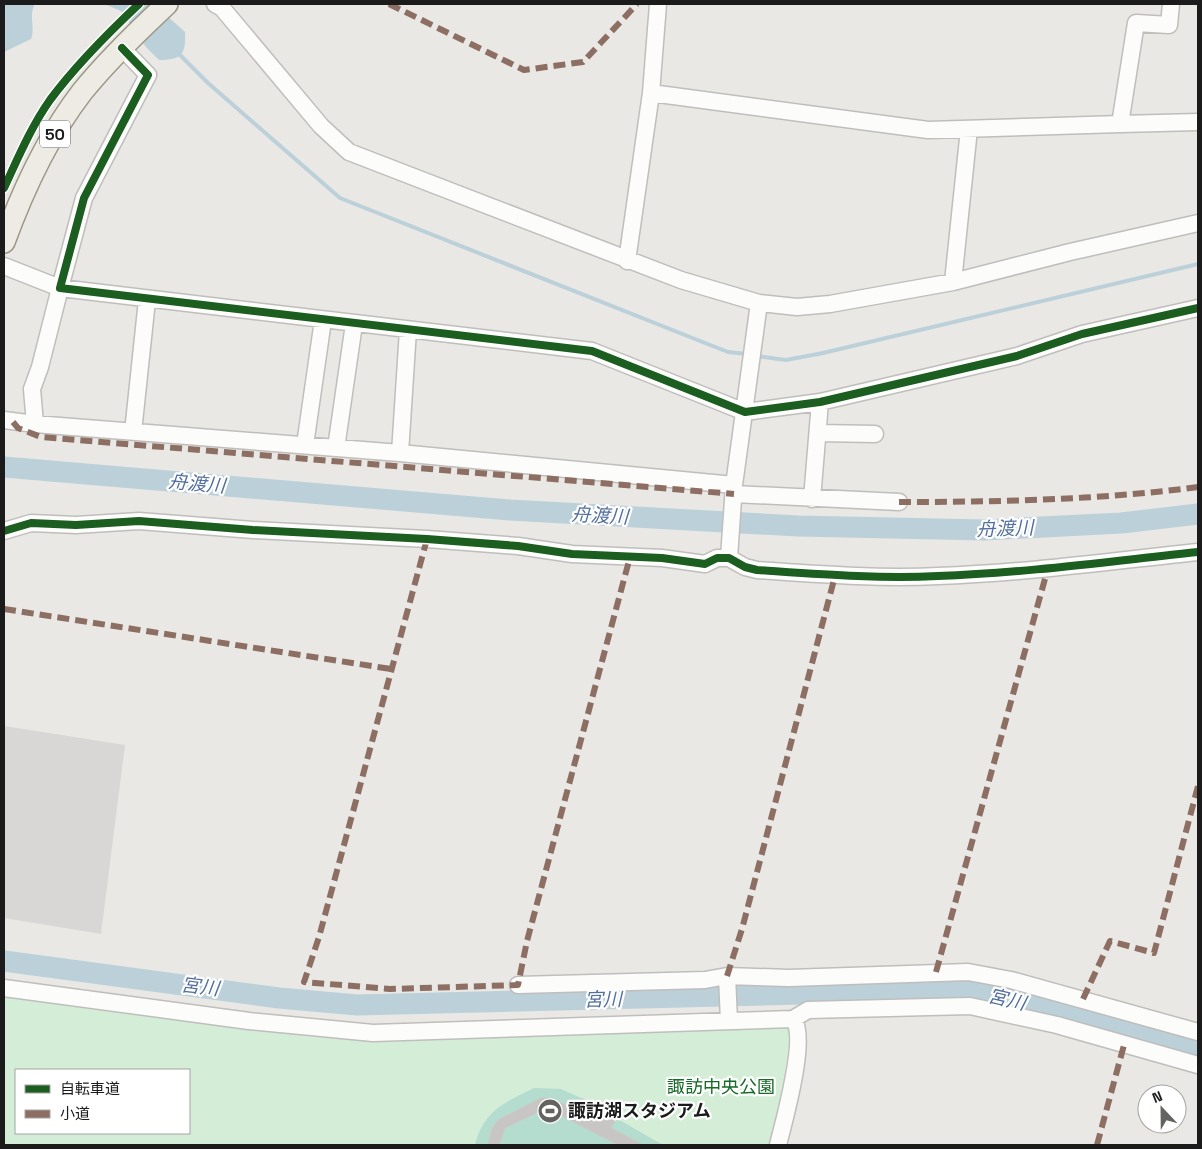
<svg xmlns="http://www.w3.org/2000/svg" width="1202" height="1149" font-family="'Space Grotesk','Noto Sans JP',sans-serif">
  <style>
    .residential { fill: #d8d7d5 }
    .park { fill: #d4edd7; fill-rule: evenodd }
    .pitch { fill: #b4dccf }
    .water { fill: #bbd0d9 }
    .lines { fill: none; stroke-linecap: round; stroke-linejoin: round }
    .stream { stroke: #bbd0d9; stroke-width: 4 }
    .river { stroke: #bbd0d9; stroke-width: 21 }
    .building { fill: #c7c6c4; stroke: #cccac6 }
    .minor-casing { stroke: #bfbebc; stroke-width: 19 }
    .major-casing { stroke: #9b9784; stroke-width: 24 }
    .minor { stroke: #fcfcfb; stroke-width: 16 }
    .major { stroke: #eeebe4; stroke-width: 21 }
    .quiet { stroke: #8d6e63; stroke-width: 6; stroke-dasharray: 12 6; stroke-linecap: butt }
    .cycleway-casing { stroke: #fff; stroke-width: 11 }
    .cycleway { stroke: #1b5e20; stroke-width: 8 }
    .labels { text-anchor: middle; stroke-width: 4.5; stroke-linejoin: round; paint-order: stroke }
    .shield { fill: #fff; stroke: #5f5f5f; stroke-width: 1 }
    .shield-label { font-size: 16px; font-weight: bold; fill: #1b1b1b }
    .park-label { font-size: 18px; fill: #186a28; stroke: #fff }
    .poi-label { font-size: 18px; font-weight: bold; fill: #1b1b1b; stroke: #fff; text-anchor: start }
    .water-label { font-size: 19px; font-style: italic; fill: #54709e; stroke: #fff }
  </style>
  <rect width="100%" height="100%" fill="#e9e8e4"/>
  <path class="residential" d="M 4,726 L 125,745 L 101,934 L 4,918 Z"/>
  <path class="park" d="M 4,996 L 145,1013 L 308,1037 L 384,1040 L 785,1025 L 790,1031 L 785,1074 L 769,1145 L 4,1145 ZM 16,1070 L 189,1070 L 189,1133 L 16,1133 Z"/>
  <path class="pitch" d="M 534,1088 L 561,1089 L 581,1098 L 663,1145 L 475,1145 C 484,1110 504,1103 534,1088 Z"/>
  <path class="water" d="M 4,4 L 35,4 C 28,16 36,27 31,39 L 4,52 Z
    M 104,4 L 154,4 L 185,32 C 186,54 182,60 159,60 L 146,47 L 121,11 Z"/>
  <g class="lines">
    <path class="stream" d="M 177,52 L 208,83 L 340,198 L 695,339 L 728,352 L 747,354
      M 757,356 L 786,360 L 823,353 L 1198,264"/>
    <path class="river" d="M 4,467 L 510,510 L 798,526 L 984,530 L 1121,523 L 1198,514
      M 4,961 L 279,998 L 357,1005 L 968,990 C 1046,1002 1122,1027 1198,1049"/>
  </g>
  <path class="building" d="M 541,1098 L 549,1098 L 576,1109 L 581,1098 L 617,1117 L 611,1128 L 643,1145 L 618,1145 L 547,1108 L 505,1128 L 499,1145 L 488,1145 L 492,1128 L 498,1120 Z"/>
  <g class="lines">
    <defs>
      <path id="minor" d="M 215,4 L 222,8 L 321,126 L 349,152 L 681,280 L 759,303 L 797,307 L 830,304 L 953,282 L 1070,252 L 1198,223
        M 1171,4 L 1169,25 L 1136,23 L 1120,124 L 1198,122
        M 122,48 L 148,75 L 84,198 L 60,288 L 592,351 L 745,412 L 820,402 L 1017,356 L 1082,334 L 1198,308
        M 651,93 L 928,130 L 1120,124
        M 627,261 L 651,93 L 658,4
        M 4,266 L 60,288 L 40,367 L 32,389 L 35,424 L 4,420
        M 953,282 L 969,129
        M 35,424 L 400,453 L 734,485
        M 133,432 L 147,300
        M 818,433 L 875,434
        M 305,445 L 323,320
        M 336,448 L 354,324
        M 400,453 L 408,330
        M 734,494 L 899,502
        M 812,499 L 820,402
        M 4,531 L 31,523 L 76,525 L 139,521 L 253,530 L 427,539 L 518,546 L 572,554 L 662,558 L 705,564 L 717,558 L 729,558 L 745,567 L 757,570 C 817,574 878,579 938,576 C 1025,573 1112,561 1198,552
        M 729,558 L 734,485 L 759,303
        M 727,976 L 729,1021
        M 518,985 L 705,980 L 727,976 L 789,978 L 968,972 L 1011,980 L 1198,1032
        M 4,988 L 249,1021 L 373,1033 L 793,1019 C 808,1036 784,1121 778,1145
        M 793,1019 L 808,1010 L 970,1006 L 1057,1025 L 1198,1065"/>
      <path id="major" d="M 4,242 C 23,190 48,136 82,92 C 107,61 138,31 167,4"/>
    </defs>
    <use href="#minor" class="minor-casing"/>
    <use href="#major" class="major-casing"/>
    <use href="#minor" class="minor"/>
    <use href="#major" class="major"/>
    <path class="quiet" d="M 389,4 L 524,70 L 583,62 L 637,4
      M 13,422 L 18,428 L 41,437 L 734,494
      M 899,502 C 998,502 1099,500 1198,487
      M 427,539 L 319,937 L 304,982 L 390,989 L 518,985 L 527,941 L 630,557
      M 4,609 L 391,669
      M 936,972 L 1048,568
      M 727,976 L 742,929 L 835,576
      M 1083,999 L 1110,941 L 1154,953 L 1198,786
      M 1097,1145 L 1124,1045"/>
    <defs>
      <path id="cycleway" d="M 122,48 L 148,75 L 84,198 L 60,288 L 592,351 L 745,412 L 820,402 L 1017,356 L 1082,334 L 1198,308
        M 4,188 C 18,158 31,127 50,100 C 76,65 107,34 139,4
        M 4,531 L 31,523 L 76,525 L 139,521 L 253,530 L 427,539 L 518,546 L 572,554 L 662,558 L 705,564 L 717,558 L 729,558 L 745,567 L 757,570 C 817,574 878,579 938,576 C 1025,573 1112,561 1198,552"/>
    </defs>
    <use href="#cycleway" class="cycleway-casing"/>
    <use href="#cycleway" class="cycleway"/>
  </g>
  <defs>
    <symbol id="stadium-disc" viewBox="-11 -11 22 22"><circle r="9.5" fill="#636361" stroke="#fff"/><path d="M0-5a6.5 5 0 1 0 0 10a6.5 5 0 1 0 0-10ZM-3.5-1.8h7v3.6h-7Z" fill="#fff"/></symbol>
  </defs>
  <g fill-rule="evenodd">
    <use href="#stadium-disc" x="536" y="1097" width="28" height="28"/>
  </g>
  <g class="labels">
    <rect class="shield" x="40" y="120.5" width="30" height="27" rx="4"/>
    <g class="shield-label">
      <text x="55" y="140">50</text>
    </g>
    <g class="park-label">
      <text x="721" y="1093">諏訪中央公園</text>
    </g>
    <g class="poi-label">
      <text x="568" y="1117">諏訪湖スタジアム</text>
    </g>
    <g class="water-label">
      <text transform="translate(197 483) rotate(5)" y="7">舟渡川</text>
      <text transform="translate(600 515) rotate(3)" y="7">舟渡川</text>
      <text transform="translate(1005 528) rotate(-2)" y="7">舟渡川</text>
      <text transform="translate(200 986) rotate(7)" y="7">宮川</text>
      <text transform="translate(603 999) rotate(-1)" y="7">宮川</text>
      <text transform="translate(1007 999) rotate(13)" y="7">宮川</text>
    </g>
  </g>
  <rect width="1202" height="1149" fill="none" stroke="#1b1b1b" stroke-width="10"/>
  <rect x="15" y="1069" width="175" height="65" fill="#ffffff" stroke="#a4a4a4"/>
  <rect x="25" y="1085" width="25" height="8" fill="#1b5e20" stroke="#a4a4a4"/>
  <text x="60" y="1094" font-size="15" fill="#1b1b1b">自転車道</text>
  <rect x="25" y="1110" width="25" height="8" fill="#8d6e63" stroke="#a4a4a4"/>
  <text x="60" y="1119" font-size="15" fill="#1b1b1b">小道</text>
  <g transform="translate(1162 1109) rotate(338)"><circle r="24" fill="#ffffff" stroke="#a4a4a4"/>
  <path d="M0-4L9 19L0 12L-9 19Z" fill="#636361"/>
  <text y="-8" font-size="14" font-weight="bold" text-anchor="middle" fill="#1b1b1b">N</text>
  </g>
</svg>
